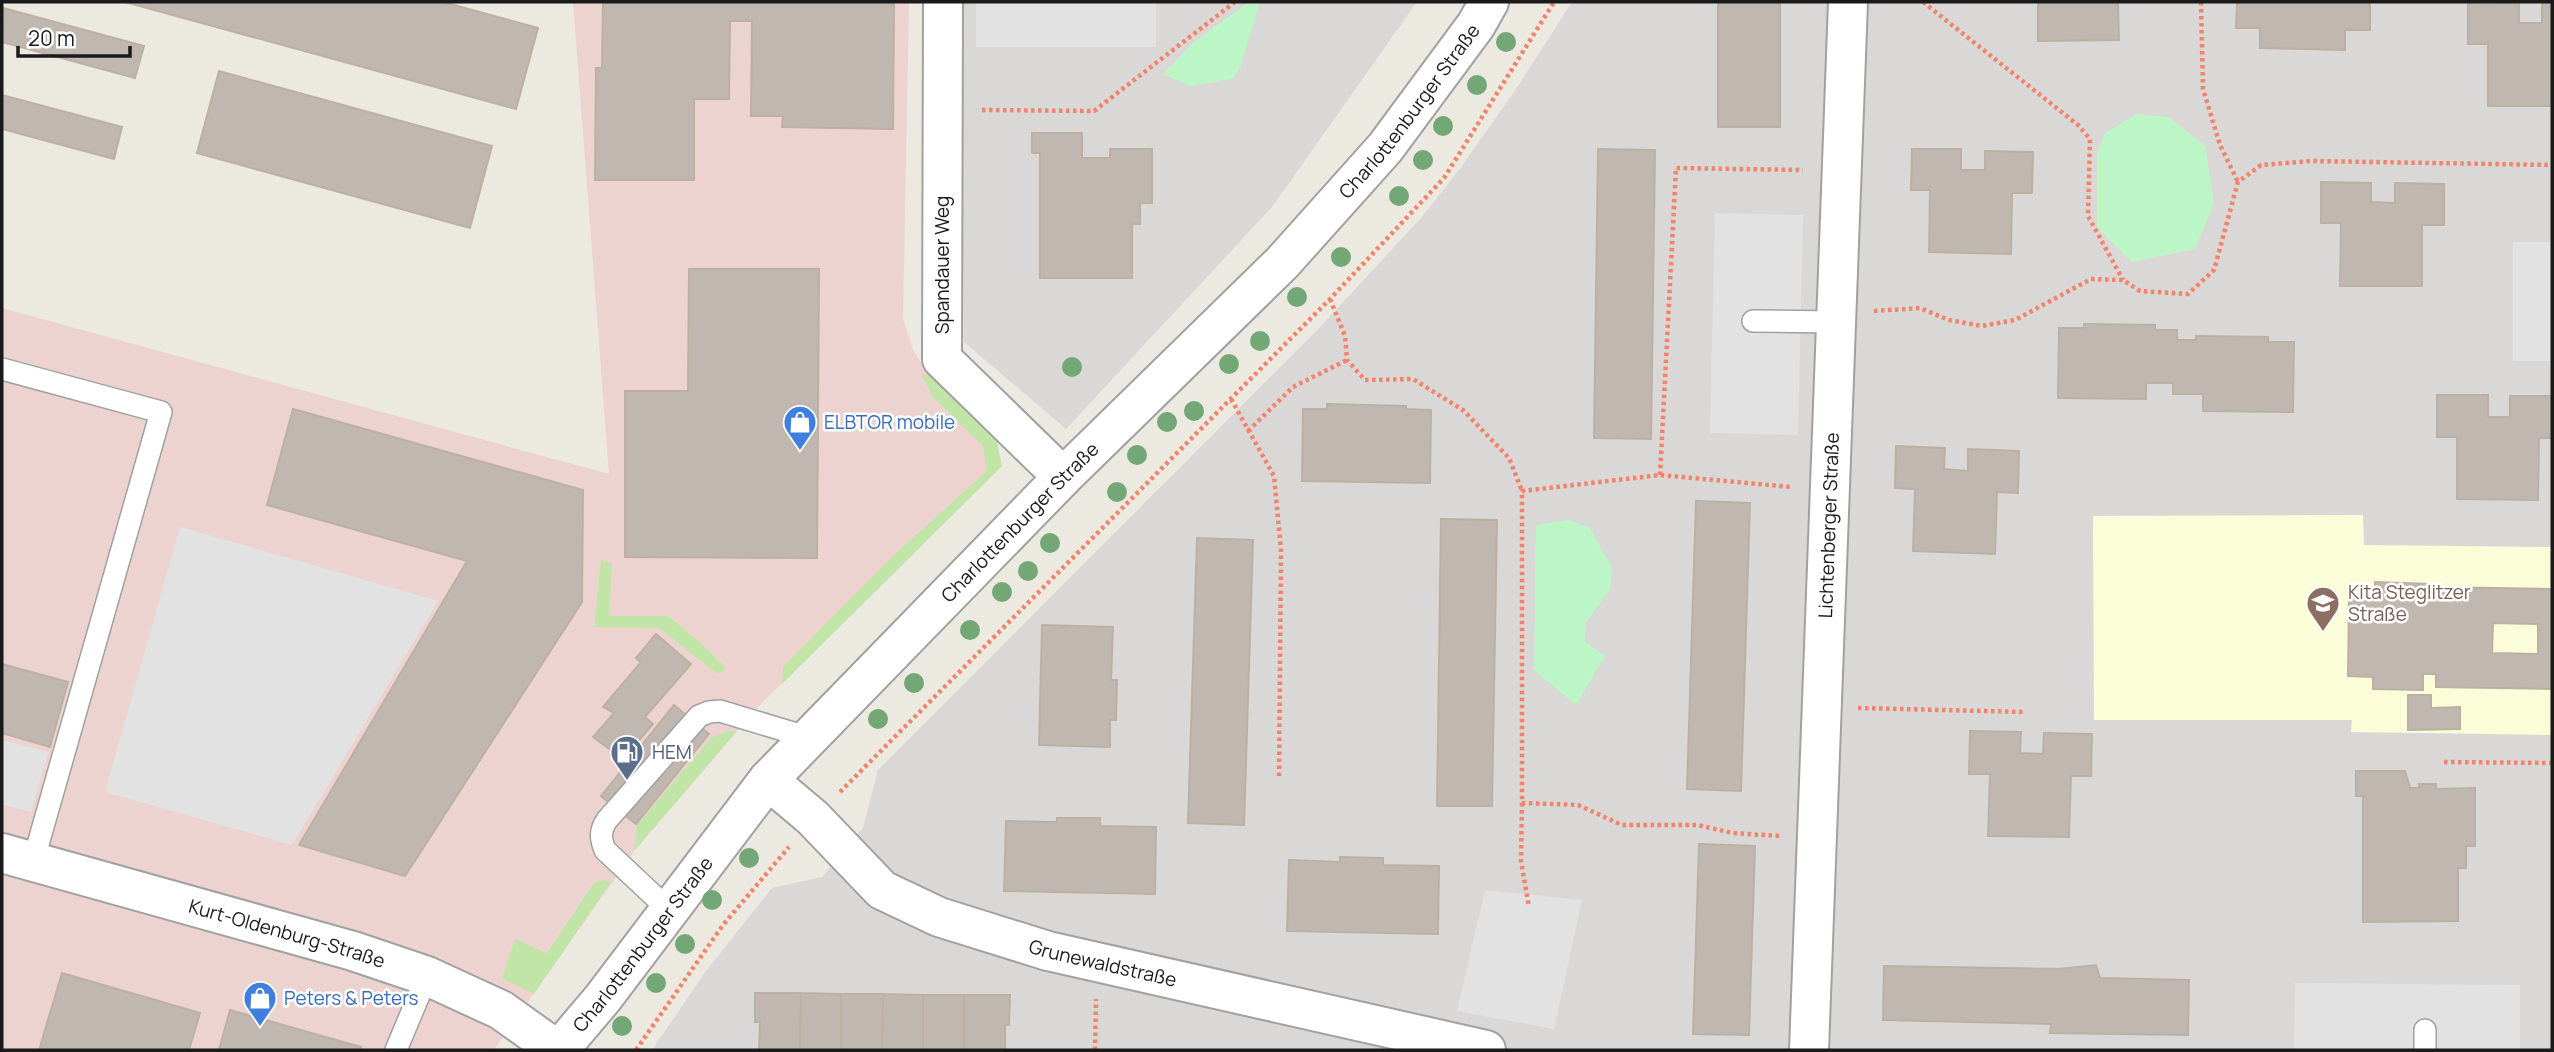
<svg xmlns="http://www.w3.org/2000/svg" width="2554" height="1052" font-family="Manrope,sans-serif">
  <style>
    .residential { fill: #d9d8d7 }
    .commercial { fill: #edd3cf }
    .education { fill: #fafdd8 }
    .grass { fill: #c1e5a7 }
    .park { fill: #bdf6c6 }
    .parking { fill: #e2e2e2 }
    .building { fill: #c0b8b0; stroke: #bdb0a3; stroke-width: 2; fill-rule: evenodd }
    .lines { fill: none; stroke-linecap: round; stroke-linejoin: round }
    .service-casing { stroke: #a1a1a1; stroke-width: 24 }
    .minor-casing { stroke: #a1a1a1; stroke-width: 42 }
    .tertiary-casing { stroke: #a1a1a1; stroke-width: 42 }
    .path { stroke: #f3836a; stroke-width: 4.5; stroke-dasharray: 3.5 3.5; stroke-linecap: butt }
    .service { stroke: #fff; stroke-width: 21 }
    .minor { stroke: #fff; stroke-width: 38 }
    .tertiary { stroke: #fff; stroke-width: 38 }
    .tree { fill: #73a776 }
    .labels { text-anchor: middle; stroke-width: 5; stroke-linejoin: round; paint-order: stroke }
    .street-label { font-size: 19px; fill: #1a1a1a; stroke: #fff }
    .shop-label { font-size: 19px; fill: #366cbe; stroke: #fff; text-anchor: start }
    .education-label { font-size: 19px; fill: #785e54; stroke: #fff; text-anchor: start }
    .service-label { font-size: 19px; fill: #4e5e75; stroke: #fff; text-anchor: start }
  </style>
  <rect width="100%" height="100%" fill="#ece9e0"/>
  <path class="residential" d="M 960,2 L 1417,2 L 1272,207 L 1066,429 L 964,342 Z
    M 1572,2 L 2552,2 L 2552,1050 L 652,1050 L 706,971 L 772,888 L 822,877 L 863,828 L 878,770 L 1320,327 L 1421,218 L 1459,170 L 1514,92 Z"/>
  <path class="commercial" d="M 573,2 L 909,2 L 903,319 L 913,350 L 930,375 L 996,439 L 1002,466 L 759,706 L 635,850 L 494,1050 L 2,1050 L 2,308 L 609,474 Z"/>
  <path class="education" d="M 2363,515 L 2364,545 L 2552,547 L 2552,735 L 2351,732 L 2352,720 L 2094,720 L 2093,516 Z"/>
  <path class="grass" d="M 921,375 L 930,375 L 996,439 L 1002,466 L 782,684 L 783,667 L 893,556 L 987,471 L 983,446 L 934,398 Z
    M 601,560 L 612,564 L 609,616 L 668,616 L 696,639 L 725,667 L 725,671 L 716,673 L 659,628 L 594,627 Z
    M 728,731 L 737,731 L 635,850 L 637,825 L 712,737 Z
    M 604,880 L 611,882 L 534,994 L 502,978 L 515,939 L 547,953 L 594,883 Z"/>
  <path class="park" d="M 1249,2 L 1260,2 L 1240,68 L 1232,79 L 1191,86 L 1163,74 L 1194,42 Z
    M 2137,114 L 2169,117 L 2205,146 L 2214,203 L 2195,249 L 2132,262 L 2097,227 L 2097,154 L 2105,133 Z
    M 1568,520 L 1590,528 L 1612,568 L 1610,590 L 1586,622 L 1585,642 L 1605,656 L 1576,705 L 1534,670 L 1536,525 Z"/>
  <path class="parking" d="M 976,2 L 1156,2 L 1156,47 L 976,47 Z
    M 1715,213 L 1803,215 L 1798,435 L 1710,433 Z
    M 2513,242 L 2552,242 L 2552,361 L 2513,361 Z
    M 180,527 L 438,601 L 292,845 L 105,792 Z
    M 2,740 L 48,752 L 31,812 L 2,804 Z
    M 1485,890 L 1582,900 L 1554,1029 L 1457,1011 Z
    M 2295,983 L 2520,985 L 2520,1050 L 2294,1050 Z"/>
  <path class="building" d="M 125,2 L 443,2 L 538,28 L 516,109 Z
    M 603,2 L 894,2 L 893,129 L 782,127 L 783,116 L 751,116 L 752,21 L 730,21 L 729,99 L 694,99 L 694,180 L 595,180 L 596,68 L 602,68 Z
    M 1718,2 L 1780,2 L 1780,127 L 1718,127 Z
    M 2038,2 L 2118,2 L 2119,40 L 2038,41 Z
    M 2237,2 L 2370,2 L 2370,30 L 2345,30 L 2345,50 L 2260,48 L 2260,28 L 2236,28 Z
    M 2468,2 L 2519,3 L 2519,23 L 2542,23 L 2542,3 L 2552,3 L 2552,106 L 2488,106 L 2488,44 L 2468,44 Z
    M 3,8 L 144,46 L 135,78 L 2,42 Z
    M 219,71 L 492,146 L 470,228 L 197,153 Z
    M 2,95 L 122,127 L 114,159 L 2,129 Z
    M 1032,133 L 1082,133 L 1082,158 L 1110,158 L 1110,149 L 1152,149 L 1152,203 L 1140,203 L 1140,224 L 1132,224 L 1132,278 L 1040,278 L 1040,153 L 1032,153 Z
    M 1598,149 L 1655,150 L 1651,439 L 1594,438 Z
    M 1912,149 L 1961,149 L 1961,170 L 1985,170 L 1985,151 L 2033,152 L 2032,193 L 2012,193 L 2011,254 L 1929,252 L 1930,190 L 1911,190 Z
    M 2321,182 L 2371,183 L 2371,202 L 2395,203 L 2395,183 L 2444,184 L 2444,225 L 2422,225 L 2422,286 L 2340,286 L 2341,223 L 2321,223 Z
    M 689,269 L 819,269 L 817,558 L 625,557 L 625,391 L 688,391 Z
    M 2084,324 L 2155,325 L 2155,330 L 2177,330 L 2177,340 L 2196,340 L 2196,336 L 2268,337 L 2268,342 L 2294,342 L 2293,412 L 2203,411 L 2203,394 L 2173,394 L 2173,383 L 2146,383 L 2146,399 L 2058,398 L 2059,328 L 2084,328 Z
    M 2437,395 L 2488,395 L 2488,417 L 2510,417 L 2510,396 L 2552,396 L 2552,438 L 2539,438 L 2538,500 L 2457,499 L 2457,437 L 2437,437 Z
    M 1327,404 L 1406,406 L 1406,409 L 1431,410 L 1430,483 L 1302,481 L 1303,409 L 1327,409 Z
    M 293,409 L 583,490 L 582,602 L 405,876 L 299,845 L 467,561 L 267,505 Z
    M 1896,446 L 1945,448 L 1944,469 L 1968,471 L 1968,449 L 2019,451 L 2018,493 L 1997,492 L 1995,554 L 1913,551 L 1915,489 L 1895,488 Z
    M 1696,501 L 1750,503 L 1741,791 L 1687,789 Z
    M 1441,519 L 1497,520 L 1492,806 L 1437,806 Z
    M 1197,538 L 1253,540 L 1244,825 L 1188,823 Z
    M 2375,582 L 2430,584 L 2429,587 L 2552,589 L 2552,689 L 2436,687 L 2436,674 L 2423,674 L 2423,690 L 2373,689 L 2373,677 L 2348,676 L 2349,594 L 2375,594 ZM 2493,623 L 2538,624 L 2538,654 L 2492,653 Z
    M 1042,625 L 1113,627 L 1111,680 L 1117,680 L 1116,720 L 1110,720 L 1110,747 L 1039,745 Z
    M 656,634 L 691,664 L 645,717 L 653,724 L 623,759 L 593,737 L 614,713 L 603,707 L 641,662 L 636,658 Z
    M 2,664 L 68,682 L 50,747 L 2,733 Z
    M 2408,695 L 2431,695 L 2431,708 L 2460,707 L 2460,729 L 2408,730 Z
    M 674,705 L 709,734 L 636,824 L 601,796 Z
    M 1970,731 L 2021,732 L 2020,753 L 2043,754 L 2044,733 L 2092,734 L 2091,776 L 2071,776 L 2069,837 L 1988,836 L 1990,774 L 1969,774 Z
    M 2356,771 L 2405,771 L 2410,788 L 2419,788 L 2419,784 L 2436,784 L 2436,789 L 2475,788 L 2475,846 L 2466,846 L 2466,868 L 2458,868 L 2458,921 L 2363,922 L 2363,796 L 2356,796 Z
    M 1057,818 L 1100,818 L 1100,826 L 1156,827 L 1155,894 L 1004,891 L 1006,821 L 1057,822 Z
    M 1699,844 L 1755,846 L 1749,1035 L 1693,1034 Z
    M 1340,857 L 1383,858 L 1383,865 L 1439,866 L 1438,934 L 1287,931 L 1289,860 L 1340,862 Z
    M 2096,965 L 2100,978 L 2189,980 L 2188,1035 L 2050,1033 L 2051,1024 L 1883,1020 L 1884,966 L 2059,969 Z
    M 62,973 L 200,1013 L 189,1050 L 39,1050 Z
    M 755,993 L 801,993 L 800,1050 L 759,1050 L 760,1022 L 755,1022 Z
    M 801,993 L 841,994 L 841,1050 L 800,1050 Z
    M 841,994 L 883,994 L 882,1050 L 841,1050 Z
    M 883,994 L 923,995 L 923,1050 L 882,1050 Z
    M 923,995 L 964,995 L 964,1050 L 923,1050 Z
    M 964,995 L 1010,995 L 1009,1025 L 1005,1025 L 1005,1050 L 964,1050 Z
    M 230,1010 L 361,1047 L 360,1050 L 219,1050 Z"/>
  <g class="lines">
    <defs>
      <path id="service" d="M 1753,321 L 1836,322
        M 2,369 L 161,412 L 33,862
        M 669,910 L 605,850 C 600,838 600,830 607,820 L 699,716 L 709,712 L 720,711 L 810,738
        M 2425,1030 L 2425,1050
        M 396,1050 L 427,976"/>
      <g id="minor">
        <path d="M 943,2 L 942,359 L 1063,477"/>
        <path id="s1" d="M 768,780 L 813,818 L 882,890 L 939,917 L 1048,951 L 1486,1050"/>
        <path id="s2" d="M 2,853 L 353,951 L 427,976 L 501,1010 L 557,1050"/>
        <path id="s3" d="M 1809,1050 L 1848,2"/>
      </g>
      <g id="tertiary">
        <path id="s4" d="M 559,1050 L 603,998 L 768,780 L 1063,477 L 1282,263 L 1385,148 L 1476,25 L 1489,2"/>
      </g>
    </defs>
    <use href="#service" class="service-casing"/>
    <use href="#minor" class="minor-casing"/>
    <use href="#tertiary" class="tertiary-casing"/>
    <path class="path" d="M 1923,2 L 2078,125 L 2090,139 L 2088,216 L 2123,280
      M 2201,2 L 2203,89 L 2220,145 L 2238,182
      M 982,110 L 1094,111 L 1235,2
      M 1330,299 L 1345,336 L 1347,360 L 1365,380 L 1413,379 L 1463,410 L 1509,458 L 1522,491
      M 1874,311 L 1920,308 L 1949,320 L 1982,326 L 2015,320 L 2091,279 L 2123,280 L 2140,291 L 2188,294 L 2214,270 L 2238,182 L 2261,165 L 2311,161 L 2552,165
      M 1231,399 L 1274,476 L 1281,550 L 1279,778
      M 1248,431 L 1293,387 L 1347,360
      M 1660,475 L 1676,168 L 1803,170
      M 1858,708 L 2026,712
      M 2444,762 L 2552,763
      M 840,792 L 1330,299 L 1444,178 L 1554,2
      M 1522,803 L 1521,861 L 1529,907
      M 1779,836 L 1733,833 L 1697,825 L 1622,825 L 1578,805 L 1522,803 L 1522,491 L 1660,475 L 1791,487
      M 636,1050 L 723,925 L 789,847
      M 1095,1050 L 1096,999"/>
    <use href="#service" class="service"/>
    <use href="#minor" class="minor"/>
    <use href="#tertiary" class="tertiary"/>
  </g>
  <g class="tree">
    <circle cx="1506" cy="42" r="10"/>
    <circle cx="1477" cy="85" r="10"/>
    <circle cx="1443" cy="126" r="10"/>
    <circle cx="1423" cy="160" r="10"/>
    <circle cx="1399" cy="196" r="10"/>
    <circle cx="1341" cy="257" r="10"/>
    <circle cx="1297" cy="297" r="10"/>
    <circle cx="1260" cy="341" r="10"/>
    <circle cx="1229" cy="364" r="10"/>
    <circle cx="1072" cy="367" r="10"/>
    <circle cx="1194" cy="411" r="10"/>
    <circle cx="1167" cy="422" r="10"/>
    <circle cx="1137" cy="455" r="10"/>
    <circle cx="1117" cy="492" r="10"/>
    <circle cx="1050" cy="543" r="10"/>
    <circle cx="1028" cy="571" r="10"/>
    <circle cx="1002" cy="592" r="10"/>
    <circle cx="970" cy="630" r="10"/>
    <circle cx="914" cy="683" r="10"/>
    <circle cx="878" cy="719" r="10"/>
    <circle cx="749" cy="858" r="10"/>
    <circle cx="712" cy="900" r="10"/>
    <circle cx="685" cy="944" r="10"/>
    <circle cx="656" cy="983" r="10"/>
    <circle cx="622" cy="1026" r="10"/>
  </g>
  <defs>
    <symbol id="shop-pin" viewBox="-11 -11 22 30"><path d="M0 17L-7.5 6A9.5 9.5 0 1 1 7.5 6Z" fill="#3f7fe0" stroke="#fff"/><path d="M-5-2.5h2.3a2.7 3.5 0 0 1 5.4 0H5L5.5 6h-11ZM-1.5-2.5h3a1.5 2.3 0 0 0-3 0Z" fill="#fff"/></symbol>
    <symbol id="school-pin" viewBox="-11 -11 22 30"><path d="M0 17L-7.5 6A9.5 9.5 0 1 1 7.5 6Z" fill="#8d6e63" stroke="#fff"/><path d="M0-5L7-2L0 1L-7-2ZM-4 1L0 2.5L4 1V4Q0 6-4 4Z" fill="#fff"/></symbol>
    <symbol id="fuel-pin" viewBox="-11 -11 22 30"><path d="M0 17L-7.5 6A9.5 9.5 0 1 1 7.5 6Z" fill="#5c6f8a" stroke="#fff"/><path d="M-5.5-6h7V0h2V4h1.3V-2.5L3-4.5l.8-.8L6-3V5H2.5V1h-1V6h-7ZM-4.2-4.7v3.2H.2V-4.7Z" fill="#fff"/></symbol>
  </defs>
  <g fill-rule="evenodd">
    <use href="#shop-pin" x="781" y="403" width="38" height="52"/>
    <use href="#school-pin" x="2304" y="584" width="38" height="52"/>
    <use href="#fuel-pin" x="608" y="733" width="38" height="52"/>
    <use href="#shop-pin" x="241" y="979" width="38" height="52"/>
  </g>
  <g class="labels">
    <g class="street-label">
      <text dy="7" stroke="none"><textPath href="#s4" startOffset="1269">Charlottenburger Straße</textPath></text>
      <text transform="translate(942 265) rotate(-90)" y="7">Spandauer Weg</text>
      <text dy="7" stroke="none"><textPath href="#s4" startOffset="702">Charlottenburger Straße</textPath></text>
      <text dy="7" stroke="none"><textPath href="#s3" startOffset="525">Lichtenberger Straße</textPath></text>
      <text dy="7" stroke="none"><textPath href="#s2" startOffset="296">Kurt-Oldenburg-Straße</textPath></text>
      <text dy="7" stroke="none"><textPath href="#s4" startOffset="135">Charlottenburger Straße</textPath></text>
      <text dy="7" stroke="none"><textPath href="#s1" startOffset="392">Grunewaldstraße</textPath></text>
    </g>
    <g class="shop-label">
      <text x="824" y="429">ELBTOR mobile</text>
      <text x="284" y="1005">Peters &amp; Peters</text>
    </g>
    <g class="education-label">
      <text x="2348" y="599">Kita Steglitzer<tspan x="2348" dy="22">Straße</tspan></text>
    </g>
    <g class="service-label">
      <text x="652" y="759">HEM</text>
    </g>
  </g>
  <rect width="2554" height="1052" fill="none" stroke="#1a1a1a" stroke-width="7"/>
  <path d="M18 46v10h112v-10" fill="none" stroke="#1a1a1a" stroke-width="3.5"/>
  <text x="28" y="46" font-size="21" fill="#1a1a1a" stroke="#ffffff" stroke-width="5" paint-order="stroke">20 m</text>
</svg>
